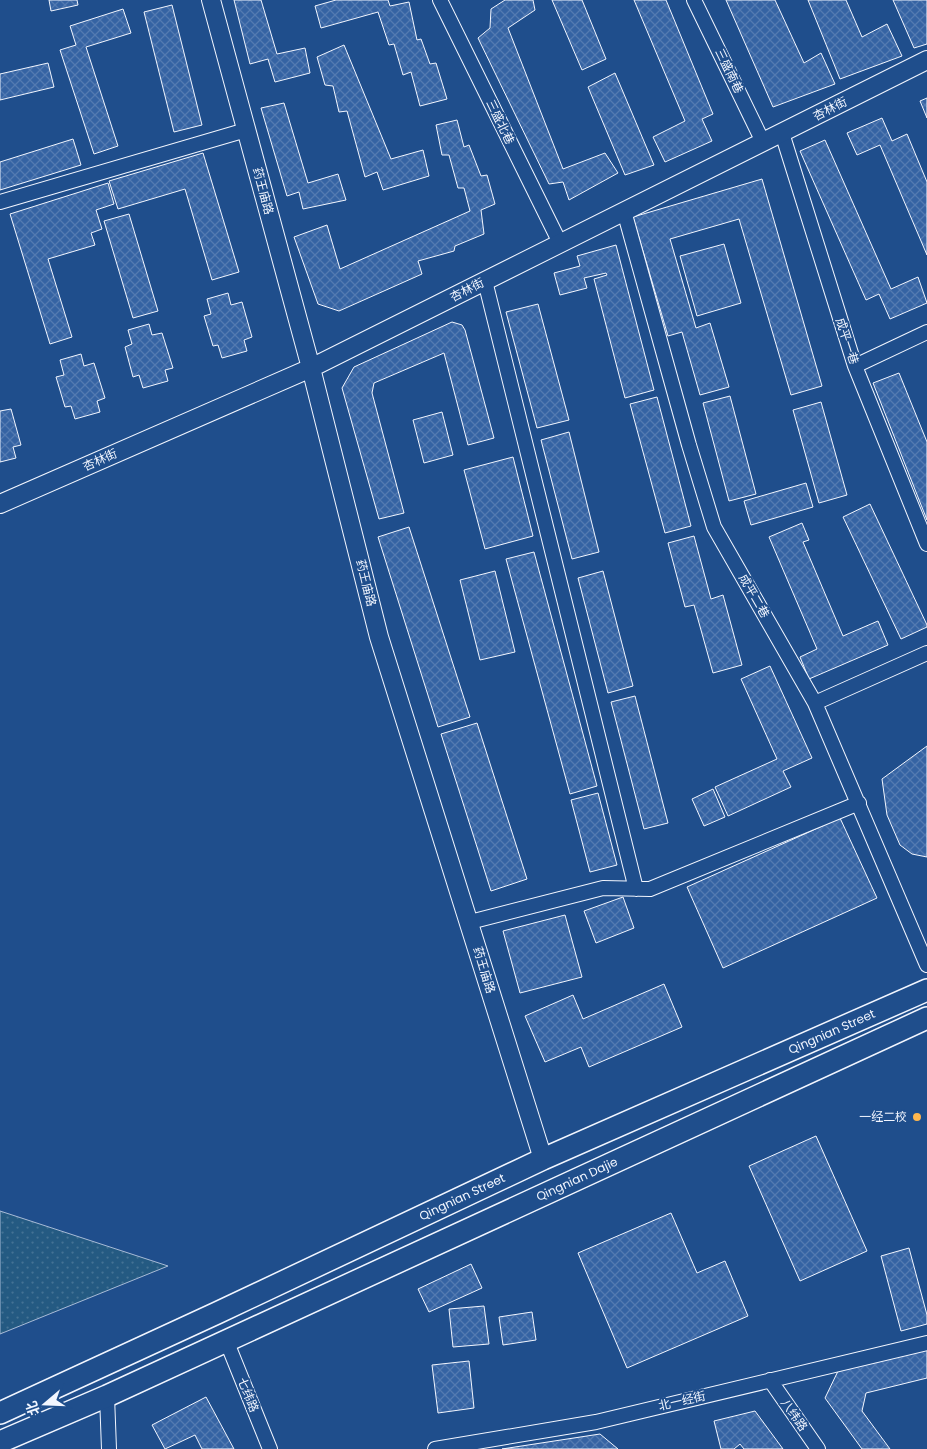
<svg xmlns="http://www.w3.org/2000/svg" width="927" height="1449" font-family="Poppins,'Noto Sans SC',sans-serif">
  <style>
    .grass { fill: url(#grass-dots); stroke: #a8bbd7 }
    .building { fill: url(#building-cross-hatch); stroke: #f2f6ff }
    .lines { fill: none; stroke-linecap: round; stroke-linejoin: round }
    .minor-casing { stroke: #f2f6ff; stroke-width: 16 }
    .tertiary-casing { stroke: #f2f6ff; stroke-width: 20 }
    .primary-casing { stroke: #f2f6ff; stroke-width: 24 }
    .minor { stroke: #1f4e8c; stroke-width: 14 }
    .tertiary { stroke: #1f4e8c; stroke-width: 18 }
    .primary { stroke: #1f4e8c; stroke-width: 21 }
    .poi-dot { fill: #ffb74d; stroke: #1f4e8c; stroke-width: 2 }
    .labels { text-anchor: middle; stroke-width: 4; stroke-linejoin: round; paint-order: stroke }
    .street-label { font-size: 12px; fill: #f2f6ff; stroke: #1f4e8c }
    .poi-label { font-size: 12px; fill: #f2f6ff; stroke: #1f4e8c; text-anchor: end }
  </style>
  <defs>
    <pattern id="grass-dots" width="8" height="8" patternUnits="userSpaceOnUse" patternTransform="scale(1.25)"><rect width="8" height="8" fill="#245a82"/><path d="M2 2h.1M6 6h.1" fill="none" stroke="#447295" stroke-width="1.8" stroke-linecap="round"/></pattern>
    <pattern id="building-cross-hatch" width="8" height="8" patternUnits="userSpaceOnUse" patternTransform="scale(1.25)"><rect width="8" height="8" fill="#3563a3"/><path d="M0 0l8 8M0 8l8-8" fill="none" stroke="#537ab1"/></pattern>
  </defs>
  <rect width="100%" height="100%" fill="#1f4e8c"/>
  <path class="grass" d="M 0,1211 L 168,1266 L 0,1334 Z"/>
  <path class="building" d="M 49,0 L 77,0 L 78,5 L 51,11 Z
    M 234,0 L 261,0 L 277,54 L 305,48 L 310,73 L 275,82 L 268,59 L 250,64 Z
    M 336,0 L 388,0 L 390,6 L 409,2 L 417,40 L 421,39 L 430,64 L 436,63 L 447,99 L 420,106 L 411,72 L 403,75 L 394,44 L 389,45 L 378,12 L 321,28 L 315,6 Z
    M 505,0 L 533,0 L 535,10 L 508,28 L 563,169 L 605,153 L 618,173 L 569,200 L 563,182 L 549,184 L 478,38 L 490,28 L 491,9 Z
    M 552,0 L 582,0 L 606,59 L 582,70 Z
    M 634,0 L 666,0 L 713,114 L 702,119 L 712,141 L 665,162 L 653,137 L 685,121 Z
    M 726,0 L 775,0 L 804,63 L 821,53 L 835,84 L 773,107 Z
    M 808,0 L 846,0 L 862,37 L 887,24 L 902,56 L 840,79 Z
    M 893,0 L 927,0 L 927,44 L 914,48 Z
    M 172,5 L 202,125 L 174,132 L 144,12 Z
    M 123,9 L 131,33 L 86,47 L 118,146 L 94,154 L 60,50 L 76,45 L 70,26 Z
    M 344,45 L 391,159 L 423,150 L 429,176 L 383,190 L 377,172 L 365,177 L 347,111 L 339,112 L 333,86 L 325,85 L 317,57 Z
    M 48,63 L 54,87 L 0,100 L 0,74 Z
    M 615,73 L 654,165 L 625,175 L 588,87 Z
    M 927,98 L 927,118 L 920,101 Z
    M 284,103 L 308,183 L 338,174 L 346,200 L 303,209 L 299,192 L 287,196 L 261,108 Z
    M 882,118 L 892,141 L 907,134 L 927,182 L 927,255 L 880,145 L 857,155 L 847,133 Z
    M 457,120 L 464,147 L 469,145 L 481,176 L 487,175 L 495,204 L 481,210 L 484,234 L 455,246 L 454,251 L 418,261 L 422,274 L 339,311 L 318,304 L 294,237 L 327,225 L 340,269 L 470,211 L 464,188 L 458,188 L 449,155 L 442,155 L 436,125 Z
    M 73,139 L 81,165 L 0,190 L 0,162 Z
    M 825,140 L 891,289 L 918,277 L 927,303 L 890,319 L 879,294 L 866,300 L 800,151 Z
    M 203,153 L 239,272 L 212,280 L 185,189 L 118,209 L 109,181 Z
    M 762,179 L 822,386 L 791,395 L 739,219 L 670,239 L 696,328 L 710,323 L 729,387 L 700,395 L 682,332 L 668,336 L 633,217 Z
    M 108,183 L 114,204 L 96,210 L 102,229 L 91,233 L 95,245 L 48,259 L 72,337 L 50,344 L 10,214 Z
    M 129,214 L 158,311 L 133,318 L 104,221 Z
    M 724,244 L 741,303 L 697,316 L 680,256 Z
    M 616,245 L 654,390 L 625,398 L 594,279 L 607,275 L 606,273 L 584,278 L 587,288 L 560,295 L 554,273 L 580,266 L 577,256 Z
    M 228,293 L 231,305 L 242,302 L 252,337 L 244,340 L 247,351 L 222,358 L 218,345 L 213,346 L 204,316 L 211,314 L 207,299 Z
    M 538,304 L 569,420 L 537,428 L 506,312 Z
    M 452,322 L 462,325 L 465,330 L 494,438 L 468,445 L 444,353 L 374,383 L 372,393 L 404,513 L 379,519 L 342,388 L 354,367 Z
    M 149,324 L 152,335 L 162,333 L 173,368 L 165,370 L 168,381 L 143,388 L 139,375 L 133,377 L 125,347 L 132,344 L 128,330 Z
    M 81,354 L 84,366 L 94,363 L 105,398 L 97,401 L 100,412 L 75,419 L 71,406 L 65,407 L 56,377 L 64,375 L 60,360 Z
    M 899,373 L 927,442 L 927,520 L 873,383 Z
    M 730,396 L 756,494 L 729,501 L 703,403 Z
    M 657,397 L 691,526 L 665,533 L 630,404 Z
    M 821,402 L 847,495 L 819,503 L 793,410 Z
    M 11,409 L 21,445 L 13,447 L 16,458 L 0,462 L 0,411 Z
    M 442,412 L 453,455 L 424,463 L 413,420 Z
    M 569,432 L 599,552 L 572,559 L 541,440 Z
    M 513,457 L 533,536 L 485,549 L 464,470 Z
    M 806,483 L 813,507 L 751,525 L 744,501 Z
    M 870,504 L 927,625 L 927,627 L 901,639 L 843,517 Z
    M 802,523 L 809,540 L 803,542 L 843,636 L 878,621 L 888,645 L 809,679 L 800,657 L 817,649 L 769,537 Z
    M 409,527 L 470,717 L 438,727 L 378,537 Z
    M 694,536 L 711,599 L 723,595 L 742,665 L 713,673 L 694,605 L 685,607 L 668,543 Z
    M 534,552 L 597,786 L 570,794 L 506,559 Z
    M 495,571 L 515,652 L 480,660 L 460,580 Z
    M 603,571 L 633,686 L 608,693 L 578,578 Z
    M 770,666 L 812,758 L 783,771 L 791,787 L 728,816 L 715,787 L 777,759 L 741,679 Z
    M 635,696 L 668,823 L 644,829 L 611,702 Z
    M 477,723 L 527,879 L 491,891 L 441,734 Z
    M 927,746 L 927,857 L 912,854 L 900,845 L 887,815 L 882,779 Z
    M 713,789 L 725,817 L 704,826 L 692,799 Z
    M 598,793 L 617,865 L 590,872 L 571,800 Z
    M 840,818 L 877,898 L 723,968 L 687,887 Z
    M 623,897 L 634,928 L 596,943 L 584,911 Z
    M 565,915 L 582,977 L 520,993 L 503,931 Z
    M 664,984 L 682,1027 L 589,1067 L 581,1047 L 545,1062 L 525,1016 L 573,995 L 583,1019 Z
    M 816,1136 L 867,1251 L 800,1281 L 749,1166 Z
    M 671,1213 L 697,1273 L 725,1261 L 748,1316 L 627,1368 L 578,1253 Z
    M 909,1248 L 927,1315 L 927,1324 L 901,1331 L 881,1256 Z
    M 471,1264 L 482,1288 L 429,1312 L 418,1289 Z
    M 484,1306 L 489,1344 L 453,1347 L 449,1309 Z
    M 532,1312 L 536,1340 L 503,1345 L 499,1317 Z
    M 927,1349 L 927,1378 L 866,1393 L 862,1411 L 890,1449 L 862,1449 L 825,1398 L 839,1369 Z
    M 469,1361 L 474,1408 L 438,1413 L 432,1365 Z
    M 206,1397 L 234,1449 L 202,1449 L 195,1435 L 165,1449 L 152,1425 Z
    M 755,1411 L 783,1449 L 744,1449 L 740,1444 L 734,1449 L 721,1449 L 714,1421 Z
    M 600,1434 L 618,1449 L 502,1449 Z"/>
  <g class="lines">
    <defs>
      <path id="minor" d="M 440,0 L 560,243
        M 694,0 L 763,142
        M 782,133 L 855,366 L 927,544
        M 0,202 L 246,130
        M 624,211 L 689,445 L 714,527 L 815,703 L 927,965
        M 485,281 L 636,889
        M 855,366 L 927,332
        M 815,703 L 927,653
        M 470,922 L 603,888 L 650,889 L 859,803
        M 226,1340 L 270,1449
        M 770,1380 L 818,1449
        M 107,1396 L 109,1449
        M 435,1449 L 596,1422 L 927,1343"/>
      <path id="tertiary" d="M 211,0 L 311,368 L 379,637 L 543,1159
        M 0,504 L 311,368 L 927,60"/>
      <g id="primary">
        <path id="s1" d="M 0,1413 L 217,1313 L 543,1159 L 927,990"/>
        <path id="s2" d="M 0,1442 L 107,1396 L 927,1018"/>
      </g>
    </defs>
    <use href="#minor" class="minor-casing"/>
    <use href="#tertiary" class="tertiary-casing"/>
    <use href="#primary" class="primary-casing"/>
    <use href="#minor" class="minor"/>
    <use href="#tertiary" class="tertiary"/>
    <use href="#primary" class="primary"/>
  </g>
  <circle class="poi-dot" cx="917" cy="1117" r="5"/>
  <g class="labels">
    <g class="street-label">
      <text transform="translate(729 71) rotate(64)" y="4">三盛南巷</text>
      <text transform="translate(830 109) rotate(-27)" y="4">杏林街</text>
      <text transform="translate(500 122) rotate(64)" y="4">三盛北巷</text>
      <text transform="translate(263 191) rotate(75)" y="4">药王庙路</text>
      <text transform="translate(467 290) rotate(-27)" y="4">杏林街</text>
      <text transform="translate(847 341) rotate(72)" y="4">成平一巷</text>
      <text transform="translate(100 460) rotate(-24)" y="4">杏林街</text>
      <text transform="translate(366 583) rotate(76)" y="4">药王庙路</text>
      <text transform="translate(754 596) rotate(60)" y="4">成平二巷</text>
      <text transform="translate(484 970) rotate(73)" y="4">药王庙路</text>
      <text dy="4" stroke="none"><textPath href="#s1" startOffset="915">Qingnian Street</textPath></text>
      <text dy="4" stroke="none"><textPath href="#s2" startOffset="634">Qingnian Dajie</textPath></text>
      <text dy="4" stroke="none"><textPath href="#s1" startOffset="510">Qingnian Street</textPath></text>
      <text transform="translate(248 1395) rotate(68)" y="4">七纬路</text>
      <text transform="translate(682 1401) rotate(-13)" y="4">北一经街</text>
      <text transform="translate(794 1415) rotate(55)" y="4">八纬路</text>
    </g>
    <g class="poi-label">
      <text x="907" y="1121">一经二校</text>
    </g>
  </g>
  <g transform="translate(45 1404) rotate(251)" stroke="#1f4e8c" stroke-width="4" paint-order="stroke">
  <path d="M0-4L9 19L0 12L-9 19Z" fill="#f2f6ff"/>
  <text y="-8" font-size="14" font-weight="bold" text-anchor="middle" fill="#f2f6ff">北</text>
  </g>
</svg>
